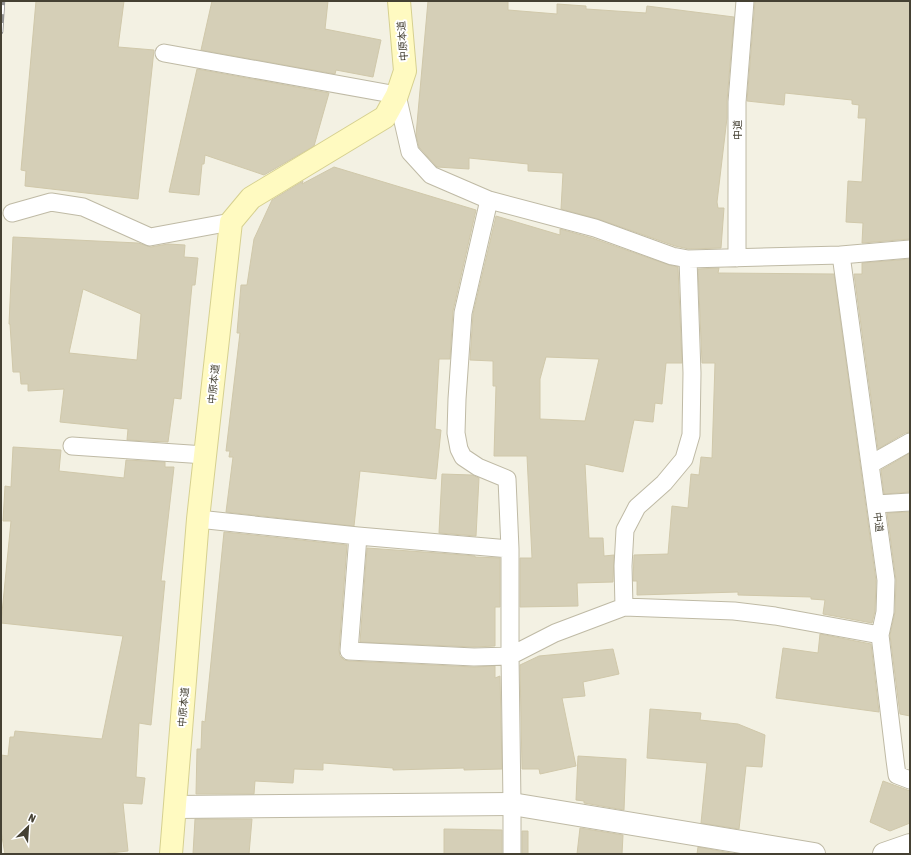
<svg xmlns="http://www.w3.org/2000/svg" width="911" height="855" font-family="'Asap Condensed','Noto Sans JP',sans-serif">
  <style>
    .building { fill: #d5cfb7; stroke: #d0c8aa; fill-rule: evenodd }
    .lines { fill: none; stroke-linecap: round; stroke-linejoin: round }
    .lane-casing { stroke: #bfbaa5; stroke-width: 19 }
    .street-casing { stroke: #bfbaa5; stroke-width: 24 }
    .secondary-casing { stroke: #d6d08f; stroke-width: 24 }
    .lane { stroke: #fff; stroke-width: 17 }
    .street { stroke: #fff; stroke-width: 22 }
    .secondary { stroke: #fffac1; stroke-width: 22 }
    .rail-casing { stroke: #949494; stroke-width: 4.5 }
    .rail { stroke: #fff; stroke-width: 3; stroke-dasharray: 9; stroke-linecap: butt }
    .labels { text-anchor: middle; stroke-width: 4; stroke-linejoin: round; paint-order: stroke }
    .street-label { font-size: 10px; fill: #454133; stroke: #fff }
  </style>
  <rect width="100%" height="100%" fill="#f3f1e3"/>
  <path class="building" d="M 36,1 L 124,1 L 118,47 L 154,50 L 138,199 L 25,186 L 26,171 L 21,170 Z
    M 212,1 L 328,1 L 325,29 L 381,40 L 373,77 L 336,70 L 335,74 L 201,50 Z
    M 428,1 L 508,1 L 508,10 L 557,14 L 557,4 L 586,6 L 586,9 L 646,13 L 647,6 L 734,17 L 727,101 L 727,118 L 717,202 L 718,208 L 724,208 L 721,248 L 689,249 L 675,246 L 598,219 L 561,209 L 563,173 L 528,171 L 528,164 L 469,158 L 469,169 L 437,167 L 419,147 L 416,135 Z
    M 755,1 L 910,1 L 910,239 L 862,243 L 863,223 L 846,222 L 848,181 L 862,182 L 866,118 L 858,118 L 859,105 L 852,104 L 852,100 L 785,93 L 784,105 L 747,101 Z
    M 197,69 L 329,93 L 314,146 L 264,175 L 205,155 L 204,164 L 202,164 L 199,195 L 169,192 Z
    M 334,167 L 476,210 L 453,311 L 450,359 L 439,359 L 435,429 L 441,430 L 436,479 L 360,471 L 354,526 L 226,512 L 233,457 L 229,457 L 230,451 L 226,451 L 240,333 L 237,333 L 241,285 L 247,285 L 254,239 L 272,200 L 303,181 L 302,184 Z
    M 496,216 L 560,235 L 560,229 L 592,238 L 669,265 L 678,267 L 682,363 L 666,363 L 662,404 L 655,403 L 653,422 L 634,420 L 623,472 L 585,464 L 589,538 L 603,538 L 604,556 L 614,555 L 613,582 L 577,583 L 578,606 L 520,607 L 520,558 L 532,558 L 527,456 L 494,456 L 496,386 L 493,386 L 493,361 L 470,360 L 473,314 ZM 546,357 L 599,359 L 585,421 L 540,419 L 540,379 Z
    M 13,237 L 138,243 L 151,247 L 168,244 L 185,245 L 184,257 L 198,258 L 195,285 L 192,285 L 181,399 L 174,398 L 168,442 L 127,440 L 128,429 L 60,422 L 64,389 L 28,391 L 28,384 L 21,384 L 20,372 L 13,372 L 10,324 L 9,324 ZM 83,289 L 141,314 L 137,360 L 69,353 Z
    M 910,259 L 910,432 L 905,433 L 878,449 L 854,274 L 862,274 L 862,263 Z
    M 719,268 L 718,273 L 834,274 L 876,581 L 875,611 L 872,623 L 823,614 L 825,600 L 811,599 L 811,597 L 738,595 L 738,592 L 637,595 L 637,581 L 633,581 L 634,555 L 668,554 L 672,506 L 688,508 L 691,474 L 699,475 L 701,457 L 712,458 L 715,363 L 702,363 L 698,269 Z
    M 13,447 L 61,450 L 59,471 L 124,478 L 126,460 L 165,462 L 165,467 L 174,467 L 161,581 L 165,581 L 151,725 L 139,723 L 136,777 L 145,778 L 142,804 L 123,803 L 128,851 L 101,854 L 5,854 L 1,831 L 1,755 L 8,756 L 10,737 L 14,737 L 15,731 L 102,739 L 123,636 L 1,623 L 11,521 L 3,521 L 5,486 L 11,487 Z
    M 910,453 L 910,492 L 884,494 L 881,470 Z
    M 442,474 L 472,475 L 479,478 L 476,536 L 439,533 Z
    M 910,512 L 910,716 L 900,714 L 890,635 L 895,612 L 896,580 L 887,513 Z
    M 224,532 L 347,545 L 339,650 L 340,656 L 344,660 L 349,661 L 474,667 L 495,666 L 495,678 L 500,676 L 502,769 L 464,770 L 464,768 L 393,770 L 393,768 L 323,763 L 323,770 L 294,769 L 293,783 L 255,781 L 254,794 L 196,794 L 197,749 L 201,749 L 202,721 L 205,722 Z
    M 367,548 L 438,553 L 475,556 L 475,557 L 500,558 L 500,607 L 495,607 L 495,646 L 474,647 L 360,642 Z
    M 820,634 L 871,644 L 879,712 L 776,698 L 783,648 L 818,653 Z
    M 613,649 L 619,674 L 583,682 L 585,696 L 562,698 L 576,766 L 540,774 L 539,769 L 522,769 L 520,665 L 539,656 Z
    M 650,709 L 701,713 L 700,720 L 738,724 L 765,735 L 762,767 L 746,766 L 739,829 L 701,823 L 707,763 L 647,758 Z
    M 578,756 L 626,759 L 624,810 L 584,803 L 584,801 L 576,800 Z
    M 883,781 L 910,791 L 910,823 L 890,831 L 870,822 Z
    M 195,819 L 252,819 L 249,854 L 193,854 Z
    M 580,828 L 623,835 L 622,854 L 577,854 Z
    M 444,829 L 502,830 L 502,854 L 444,854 Z
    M 522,831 L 528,831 L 528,854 L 522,854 Z
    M 698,847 L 736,854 L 697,854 Z"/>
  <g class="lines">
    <defs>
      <path id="lane" d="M 164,53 L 397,95 L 410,152 L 431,175 L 489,200 L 595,228 L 672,256 L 688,259 L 841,255 L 910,249
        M 489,200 L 463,313 L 457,399 L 456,433 L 459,449 L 463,457 L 478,467 L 507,479 L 510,549 L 510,656 L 512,804 L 512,854
        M 12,213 L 51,202 L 83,207 L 150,237 L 231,222
        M 841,255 L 886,580 L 885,612 L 880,635 L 895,760 L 897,775 L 910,780
        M 737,258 L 737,102 L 745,1
        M 72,446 L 205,455
        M 871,464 L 910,442
        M 876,504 L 910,502
        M 198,519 L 358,536 L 510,549
        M 358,536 L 349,651 L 474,657 L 510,656 L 555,633 L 624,607 L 734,611 L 775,616 L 880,635
        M 624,607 L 623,566 L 625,530 L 637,507 L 664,483 L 684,459 L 691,435 L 692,373 L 688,259"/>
      <path id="street" d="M 176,807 L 512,804 L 814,854
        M 884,854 L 910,845"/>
      <path id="secondary" d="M 171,854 L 198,519 L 231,222 L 251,198 L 385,117 L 397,95 L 405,71 L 399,1"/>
    </defs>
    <use href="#lane" class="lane-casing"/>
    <use href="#street" class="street-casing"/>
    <use href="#secondary" class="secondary-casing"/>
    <use href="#lane" class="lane"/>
    <use href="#street" class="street"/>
    <use href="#secondary" class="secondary"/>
    <defs>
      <path id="rail" d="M 1,32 L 3,1"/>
    </defs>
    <use href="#rail" class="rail-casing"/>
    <use href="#rail" class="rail"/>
  </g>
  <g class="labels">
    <g class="street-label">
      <text transform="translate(402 41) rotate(-94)" y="4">中原本道</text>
      <text transform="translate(737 130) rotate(-90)" y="4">中道</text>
      <text transform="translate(213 384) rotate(-84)" y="4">中原本道</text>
      <text transform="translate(879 522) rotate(83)" y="4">中道</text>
      <text transform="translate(183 707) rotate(-85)" y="4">中原本道</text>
    </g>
  </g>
  <rect width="911" height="855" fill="none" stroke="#454133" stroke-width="4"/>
  <g transform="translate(28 827) rotate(25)" stroke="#ffffff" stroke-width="3" paint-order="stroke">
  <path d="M0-3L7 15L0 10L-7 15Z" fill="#454133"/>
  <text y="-6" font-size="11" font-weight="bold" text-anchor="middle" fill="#454133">N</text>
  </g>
</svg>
